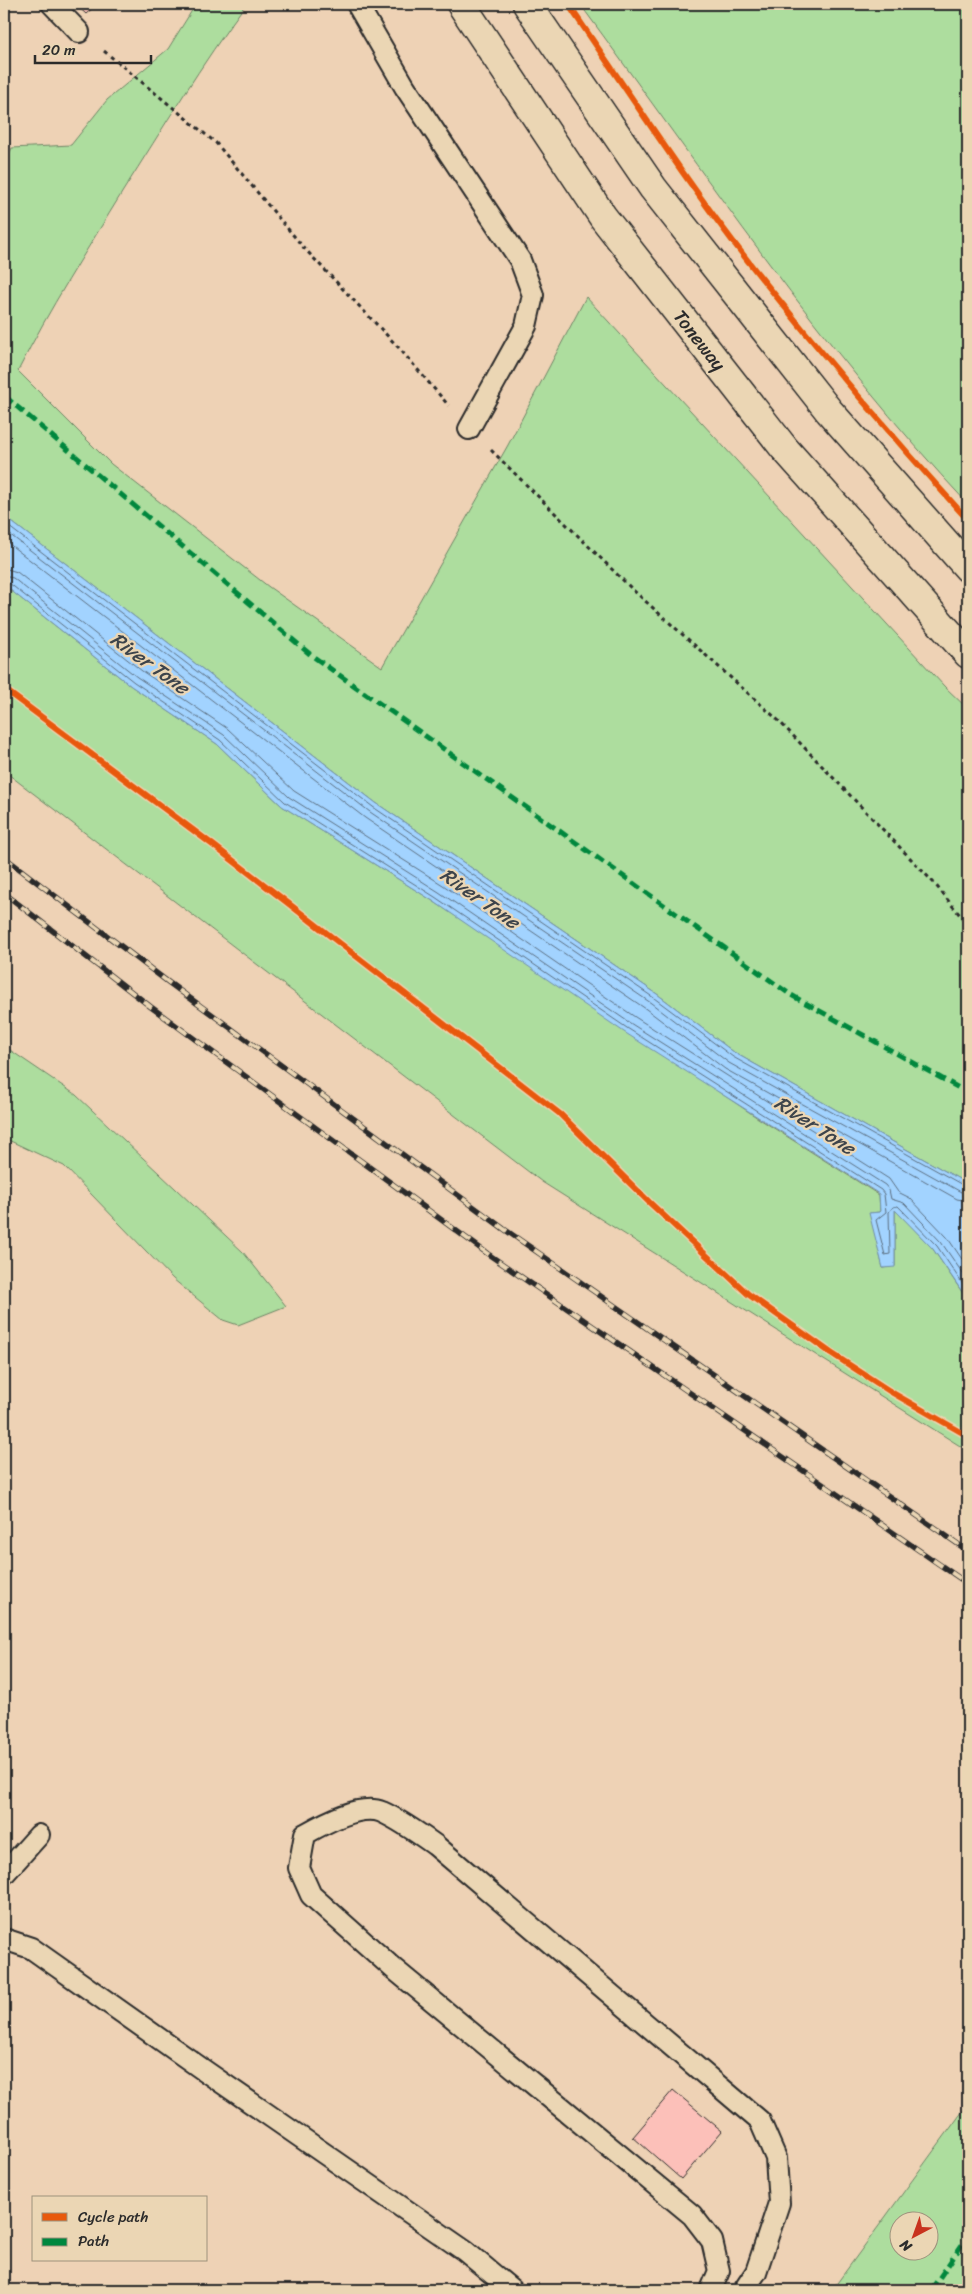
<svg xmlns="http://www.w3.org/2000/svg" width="972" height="2294" font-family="Sriracha,sans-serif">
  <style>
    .green { fill: #addd9e; stroke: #6c8464; fill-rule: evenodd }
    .water { fill: #a2d3ff; stroke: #7290aa }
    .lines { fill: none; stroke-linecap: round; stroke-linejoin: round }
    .shore { stroke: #5b6e80; stroke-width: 1 }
    .building { fill: #fcc0b9; stroke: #2b2b2b }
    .lane-casing { stroke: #2b2b2b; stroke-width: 24 }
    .primary-casing { stroke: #2b2b2b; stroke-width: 31 }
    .path { stroke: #2b2b2b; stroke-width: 3; stroke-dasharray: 4 4; stroke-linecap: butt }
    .lane { stroke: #ebd6b4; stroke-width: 20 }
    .primary { stroke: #ebd6b4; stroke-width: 28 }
    .rail-casing { stroke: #2b2b2b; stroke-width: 5.5 }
    .rail { stroke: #ebd6b4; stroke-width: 4; stroke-dasharray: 11; stroke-linecap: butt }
    .quiet { stroke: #00873e; stroke-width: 5; stroke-dasharray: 10 5; stroke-linecap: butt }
    .cycleway-casing { stroke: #ebd6b4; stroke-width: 9 }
    .cycleway { stroke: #e8590c; stroke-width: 6 }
    .labels { text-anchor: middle; stroke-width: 4.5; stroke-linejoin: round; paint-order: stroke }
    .street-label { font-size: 19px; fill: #2b2b2b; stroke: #ebd6b4 }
    .water-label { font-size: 20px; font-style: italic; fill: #3d444b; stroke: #ebd6b4 }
  </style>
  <rect width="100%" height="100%" fill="#eed2b5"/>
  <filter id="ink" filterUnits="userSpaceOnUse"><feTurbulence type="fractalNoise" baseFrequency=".02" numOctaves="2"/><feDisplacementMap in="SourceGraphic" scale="10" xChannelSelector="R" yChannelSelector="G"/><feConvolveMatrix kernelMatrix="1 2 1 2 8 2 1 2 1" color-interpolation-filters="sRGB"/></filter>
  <g filter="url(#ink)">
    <path class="green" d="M 196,4 L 246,4 C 202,63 163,128 123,191 C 87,250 49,309 18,371 L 111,464 L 269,587 L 382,667 L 508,445 L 586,297 L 944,686 L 968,709 L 968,1184 L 735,1053 L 657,994 L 376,803 L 4,516 L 4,164 L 12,148 L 71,145 L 107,100 L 168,49 Z
      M 580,4 L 968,4 L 968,504 C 823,350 705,174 580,4 Z
      M 4,585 L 131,686 L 217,744 L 282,806 L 433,901 L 758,1118 L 879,1195 L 880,1212 L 870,1213 L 883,1268 L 895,1266 L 895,1209 L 933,1249 L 964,1295 L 968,1297 L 968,1451 L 542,1182 L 4,771 Z
      M 4,1046 L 76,1095 L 243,1252 L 286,1306 L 238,1325 L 223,1320 L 173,1279 L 64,1166 L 4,1138 Z
      M 968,2104 L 968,2290 L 832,2290 ZM 900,2222 L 930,2222 L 930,2252 L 900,2252 Z"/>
    <path class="water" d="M 4,516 L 376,803 L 657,994 L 735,1053 L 968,1184 L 968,1297 L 965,1296 L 933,1249 L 895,1210 L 895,1267 L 883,1268 L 869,1213 L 880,1212 L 879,1194 L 624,1032 L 433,901 L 282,806 L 217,744 L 131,686 L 4,585 Z"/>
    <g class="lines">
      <path class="shore" d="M 4,523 L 373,807 L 654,998 L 733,1057 L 968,1188
        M 4,530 L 370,812 L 651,1003 L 729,1063 L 961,1192 L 968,1194
        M 4,540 L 365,818 L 646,1009 L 725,1069 L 957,1199 L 968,1201
        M 4,568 L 17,572 L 142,671 L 228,729 L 294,791 L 443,885 L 635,1017 L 889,1179 L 898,1192 L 910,1198 L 947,1237 L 968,1268
        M 4,576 L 13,578 L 137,677 L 224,735 L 289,797 L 439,892 L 630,1023 L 885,1185 L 889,1190 L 891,1199 L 904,1203 L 941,1242 L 968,1281
        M 4,582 L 9,583 L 134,682 L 220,740 L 285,802 L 435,897 L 627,1028 L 881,1190 L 884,1194 L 886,1212 L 876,1220 L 885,1255 L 890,1254 L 889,1212 L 893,1207 L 898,1206 L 937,1246 L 968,1292"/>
    </g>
    <path class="building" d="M 75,4 L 97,4 L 86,14 Z
      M 673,2090 L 722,2131 L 681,2179 L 633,2137 Z"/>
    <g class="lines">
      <defs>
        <path id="lane" d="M 52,4 L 79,32
          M 357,4 L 405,87 L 520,260 L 533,295 L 526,326 L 469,429
          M 4,1874 L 39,1835
          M 4,1939 L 31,1948 L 205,2071 L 465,2251 L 512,2290
          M 711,2290 L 719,2271 L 712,2241 L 692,2215 L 394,1969 L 311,1895 L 299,1868 L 305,1834 C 323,1824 360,1803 382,1812 C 400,1820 418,1833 435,1845 L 760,2121 L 776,2158 L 779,2203 L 756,2272 L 744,2290"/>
        <path id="primary" d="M 461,4 L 603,217 L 784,448 L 968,654
          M 527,4 L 653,188 L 829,411 L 968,568"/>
      </defs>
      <use href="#lane" class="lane-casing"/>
      <use href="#primary" class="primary-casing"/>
      <path class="path" d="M 104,51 L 216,143 L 304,248 L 399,348 L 449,406
        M 491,450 L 633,590 L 778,720 L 934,883 L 968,925"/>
      <use href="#lane" class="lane"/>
      <use href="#primary" class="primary"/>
      <defs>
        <path id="rail" d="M 4,857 L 168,982 L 504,1229 L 968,1551
          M 4,893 L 151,1007 L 488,1254 L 968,1584"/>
      </defs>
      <use href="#rail" class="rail-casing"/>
      <use href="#rail" class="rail"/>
      <path class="quiet" d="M 4,397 L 8,399 L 311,655 L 791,995 L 968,1093
        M 931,2290 L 968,2236"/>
      <defs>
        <path id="cycleway" d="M 568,4 C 629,93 688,185 755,270 C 823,356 894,439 968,520
          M 4,689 L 213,845 L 560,1114 L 649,1202 L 748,1294 L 831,1353 L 891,1392 L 968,1436"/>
      </defs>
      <use href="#cycleway" class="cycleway-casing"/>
      <use href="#cycleway" class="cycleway"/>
    </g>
  </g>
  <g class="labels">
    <g class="street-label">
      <text transform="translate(700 340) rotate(52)" y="7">Toneway</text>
    </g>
    <g class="water-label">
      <text transform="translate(150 663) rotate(36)" y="7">River Tone</text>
      <text transform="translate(480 898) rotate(35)" y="7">River Tone</text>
      <text transform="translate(815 1125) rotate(33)" y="7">River Tone</text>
    </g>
  </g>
  <rect width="972" height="2294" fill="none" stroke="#ebd6b4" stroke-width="20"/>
  <rect x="10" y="10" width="952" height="2274" fill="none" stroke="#2b2b2b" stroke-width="2" filter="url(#ink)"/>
  <rect x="32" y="2196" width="175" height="65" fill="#ebd6b4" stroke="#9e927d"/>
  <rect x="42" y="2213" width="25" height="8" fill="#e8590c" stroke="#9e927d"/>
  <text x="78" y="2222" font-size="15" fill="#2b2b2b">Cycle path</text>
  <rect x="42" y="2238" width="25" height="8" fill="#00873e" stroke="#9e927d"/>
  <text x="78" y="2246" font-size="15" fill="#2b2b2b">Path</text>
  <g transform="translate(914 2236) rotate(221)"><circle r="24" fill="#ebd6b4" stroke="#9e927d"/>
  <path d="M0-4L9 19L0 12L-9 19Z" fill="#c8321e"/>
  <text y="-8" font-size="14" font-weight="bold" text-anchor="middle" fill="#2b2b2b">N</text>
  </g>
  <path d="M35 55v8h116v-8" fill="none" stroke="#2b2b2b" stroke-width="2.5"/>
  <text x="42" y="55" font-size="15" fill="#2b2b2b" stroke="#ebd6b4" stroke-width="4" paint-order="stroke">20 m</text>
</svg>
